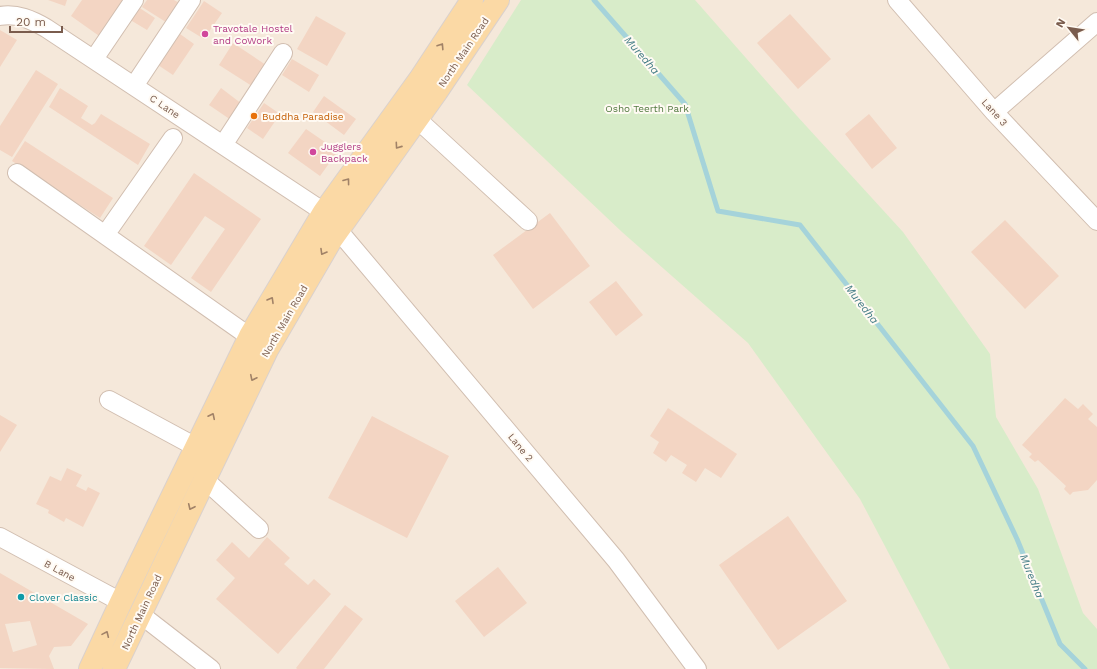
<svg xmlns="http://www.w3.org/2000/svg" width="1097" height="669" font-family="'Work Sans',sans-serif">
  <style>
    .residential { fill: #f5e8da }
    .green { fill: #d8ecc9 }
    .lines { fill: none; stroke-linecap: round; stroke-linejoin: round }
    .stream { stroke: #a5d3da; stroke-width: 5 }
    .building { fill: #f3d5c3; fill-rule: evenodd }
    .minor-casing { stroke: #d1beb0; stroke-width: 20 }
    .major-casing { stroke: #dad1cd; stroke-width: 24 }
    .minor { stroke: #fff; stroke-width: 18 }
    .major { stroke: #fbd9a5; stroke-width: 22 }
    .oneway { stroke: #a18267 }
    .hotel-dot { fill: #d1479c; stroke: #fffaf3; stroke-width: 1.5 }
    .food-dot { fill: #e8710a; stroke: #fffaf3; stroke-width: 1.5 }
    .culture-dot { fill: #0f9aa8; stroke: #fffaf3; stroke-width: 1.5 }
    .labels { text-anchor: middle; stroke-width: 4; stroke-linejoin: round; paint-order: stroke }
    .hotel-label { font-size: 10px; fill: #b23c85; stroke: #fffaf3; text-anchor: start }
    .street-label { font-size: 10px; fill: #7a5c4d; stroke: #fffaf3 }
    .park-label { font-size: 10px; fill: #537a41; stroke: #fffaf3 }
    .food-label { font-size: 10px; fill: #c56008; stroke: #fffaf3; text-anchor: start }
    .culture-label { font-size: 10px; fill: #0d838f; stroke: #fffaf3; text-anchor: start }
    .water-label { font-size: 11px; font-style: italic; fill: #437c86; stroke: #fffaf3 }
  </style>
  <rect width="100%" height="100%" fill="#fdf6ec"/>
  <path class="residential" d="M 0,0 L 1097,0 L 1097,669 L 0,669 Z"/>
  <path class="green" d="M 521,0 L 695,0 L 797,116 L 903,232 L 990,354 L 996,417 L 1038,489 L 1083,613 L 1097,629 L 1097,669 L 950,669 L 860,499 L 748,343 L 622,232 L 467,85 Z"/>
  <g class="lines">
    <path class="stream" d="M 594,0 L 685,104 L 718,211 L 800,225 L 973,446 L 1017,539 L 1060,644 L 1085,669"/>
  </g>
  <path class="building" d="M 48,0 L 67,0 L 65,6 Z
    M 82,0 L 128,0 L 102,38 L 71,16 Z
    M 147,0 L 174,0 L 181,4 L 169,24 L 142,7 Z
    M 204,1 L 222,13 L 204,39 L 186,28 Z
    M 135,5 L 155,18 L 147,30 L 127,18 Z
    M 790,14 L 831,59 L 798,89 L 757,43 Z
    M 316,16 L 346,33 L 327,66 L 297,49 Z
    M 0,30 L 17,40 L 0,67 Z
    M 180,34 L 194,44 L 173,75 L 158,65 Z
    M 233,43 L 269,67 L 255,88 L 219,65 Z
    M 292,59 L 319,75 L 309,92 L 282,75 Z
    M 36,70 L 58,84 L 12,157 L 0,150 L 0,126 Z
    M 60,88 L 88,106 L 81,118 L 92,125 L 95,123 L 101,114 L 150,144 L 138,165 L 49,107 Z
    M 221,88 L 242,104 L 231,120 L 209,105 Z
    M 324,96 L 356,119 L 344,135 L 313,112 Z
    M 264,103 L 280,114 L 263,139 L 247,128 Z
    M 869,114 L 897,148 L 872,169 L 845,134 Z
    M 306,129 L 338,151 L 320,176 L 288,153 Z
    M 25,141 L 113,198 L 100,218 L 12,161 Z
    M 194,173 L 261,219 L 211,292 L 191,278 L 225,229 L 205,216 L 171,265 L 144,246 Z
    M 550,213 L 590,266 L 533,309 L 493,255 Z
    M 1005,220 L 1059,276 L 1025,309 L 971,252 Z
    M 616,281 L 643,315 L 616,336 L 589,302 Z
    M 1065,398 L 1078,409 L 1083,404 L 1093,414 L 1088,419 L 1097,427 L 1097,480 L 1088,490 L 1073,492 L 1070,495 L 1064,489 L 1066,486 L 1038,460 L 1035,462 L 1029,457 L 1032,454 L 1022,445 Z
    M 668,408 L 737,454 L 721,478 L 705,468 L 696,482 L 682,473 L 687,465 L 671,455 L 666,462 L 653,453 L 659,442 L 650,436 Z
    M 0,415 L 17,425 L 0,452 Z
    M 372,416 L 449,456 L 407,538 L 328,498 Z
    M 67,468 L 82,475 L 76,486 L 86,491 L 88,487 L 100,493 L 83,527 L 66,518 L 64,522 L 48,513 L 49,510 L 36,504 L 50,476 L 61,481 Z
    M 788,516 L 847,601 L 778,650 L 719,565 Z
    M 267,537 L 290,558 L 284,564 L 308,585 L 314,579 L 331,594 L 278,654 L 216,599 L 235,578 L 216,560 L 232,542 L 249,558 Z
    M 498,567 L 527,603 L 484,637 L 455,601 Z
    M 0,573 L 88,624 L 71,646 L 54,647 L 49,656 L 54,669 L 0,668 ZM 30,621 L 37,645 L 13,652 L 5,624 Z
    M 345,605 L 363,619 L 324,669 L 297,669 L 296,668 Z"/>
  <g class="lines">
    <defs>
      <path id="minor" d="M 897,0 L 994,112 L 1097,221
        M 0,16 C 17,13 32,20 46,28 L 324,212
        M 94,59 L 134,0
        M 134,86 L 191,0
        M 994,112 L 1097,22
        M 417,119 L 528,221
        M 223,145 L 283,53
        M 17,173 L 260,344
        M 338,230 L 616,560 L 697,669
        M 105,235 L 173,138
        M 109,400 L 196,447
        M 204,479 L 259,529
        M 0,537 L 121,602
        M 140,614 L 211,669"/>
      <path id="major" d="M 90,669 L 121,602 L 250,336 L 324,212 L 420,79 L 472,0
        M 114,669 L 267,350 L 331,240 L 437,91 L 498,0"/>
    </defs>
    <use href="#minor" class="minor-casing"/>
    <use href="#major" class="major-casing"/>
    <use href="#minor" class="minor"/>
    <use href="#major" class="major"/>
  </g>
  <defs><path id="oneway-chevron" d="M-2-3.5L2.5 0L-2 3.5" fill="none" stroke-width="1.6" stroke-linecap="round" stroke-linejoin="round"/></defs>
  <g class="oneway">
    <use href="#oneway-chevron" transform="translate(441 46) rotate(-57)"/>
    <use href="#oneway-chevron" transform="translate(398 146) rotate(125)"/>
    <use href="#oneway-chevron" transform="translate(347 181) rotate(-53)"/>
    <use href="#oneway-chevron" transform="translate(323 252) rotate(120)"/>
    <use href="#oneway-chevron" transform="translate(271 300) rotate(-60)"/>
    <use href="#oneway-chevron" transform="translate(253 378) rotate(116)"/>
    <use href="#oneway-chevron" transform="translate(212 416) rotate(-64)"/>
    <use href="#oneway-chevron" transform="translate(191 507) rotate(115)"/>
    <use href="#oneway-chevron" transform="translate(106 634) rotate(-66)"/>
  </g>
  <g class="hotel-dot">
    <circle cx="205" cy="34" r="4"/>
    <circle cx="313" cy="152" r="4"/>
  </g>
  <circle class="food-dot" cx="254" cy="116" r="4"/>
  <circle class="culture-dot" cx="21" cy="597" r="4"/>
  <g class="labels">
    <g class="hotel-label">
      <text x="213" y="32">Travotale Hostel<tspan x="213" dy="12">and CoWork</tspan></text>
      <text x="321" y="150">Jugglers<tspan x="321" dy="12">Backpack</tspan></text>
    </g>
    <g class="street-label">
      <text transform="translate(463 52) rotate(-56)" y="4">North Main Road</text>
      <text transform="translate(165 106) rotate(34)" y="4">C Lane</text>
      <text transform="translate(995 112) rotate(48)" y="4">Lane 3</text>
      <text transform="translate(284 321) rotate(-60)" y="4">North Main Road</text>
      <text transform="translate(521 447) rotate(50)" y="4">Lane 2</text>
      <text transform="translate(60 570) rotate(28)" y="4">B Lane</text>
      <text transform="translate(141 612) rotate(-65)" y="4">North Main Road</text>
    </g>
    <g class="park-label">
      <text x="647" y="112">Osho Teerth Park</text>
    </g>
    <g class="food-label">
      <text x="262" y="120">Buddha Paradise</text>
    </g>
    <g class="culture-label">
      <text x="29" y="601">Clover Classic</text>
    </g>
    <g class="water-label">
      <text transform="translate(642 55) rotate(49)" y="4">Muredha</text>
      <text transform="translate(862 304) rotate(52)" y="4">Muredha</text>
      <text transform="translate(1032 576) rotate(68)" y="4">Muredha</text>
    </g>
  </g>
  <g transform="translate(1069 28) rotate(300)" stroke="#fffaf3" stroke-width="3" paint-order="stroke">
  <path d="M0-3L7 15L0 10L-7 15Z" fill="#7a5c4d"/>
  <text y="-6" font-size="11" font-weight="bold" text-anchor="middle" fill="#7a5c4d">N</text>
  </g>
  <path d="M10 26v6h52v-6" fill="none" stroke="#7a5c4d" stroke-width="2"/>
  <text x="16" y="26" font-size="12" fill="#7a5c4d" stroke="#fffaf3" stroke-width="3" paint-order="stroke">20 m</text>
</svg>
